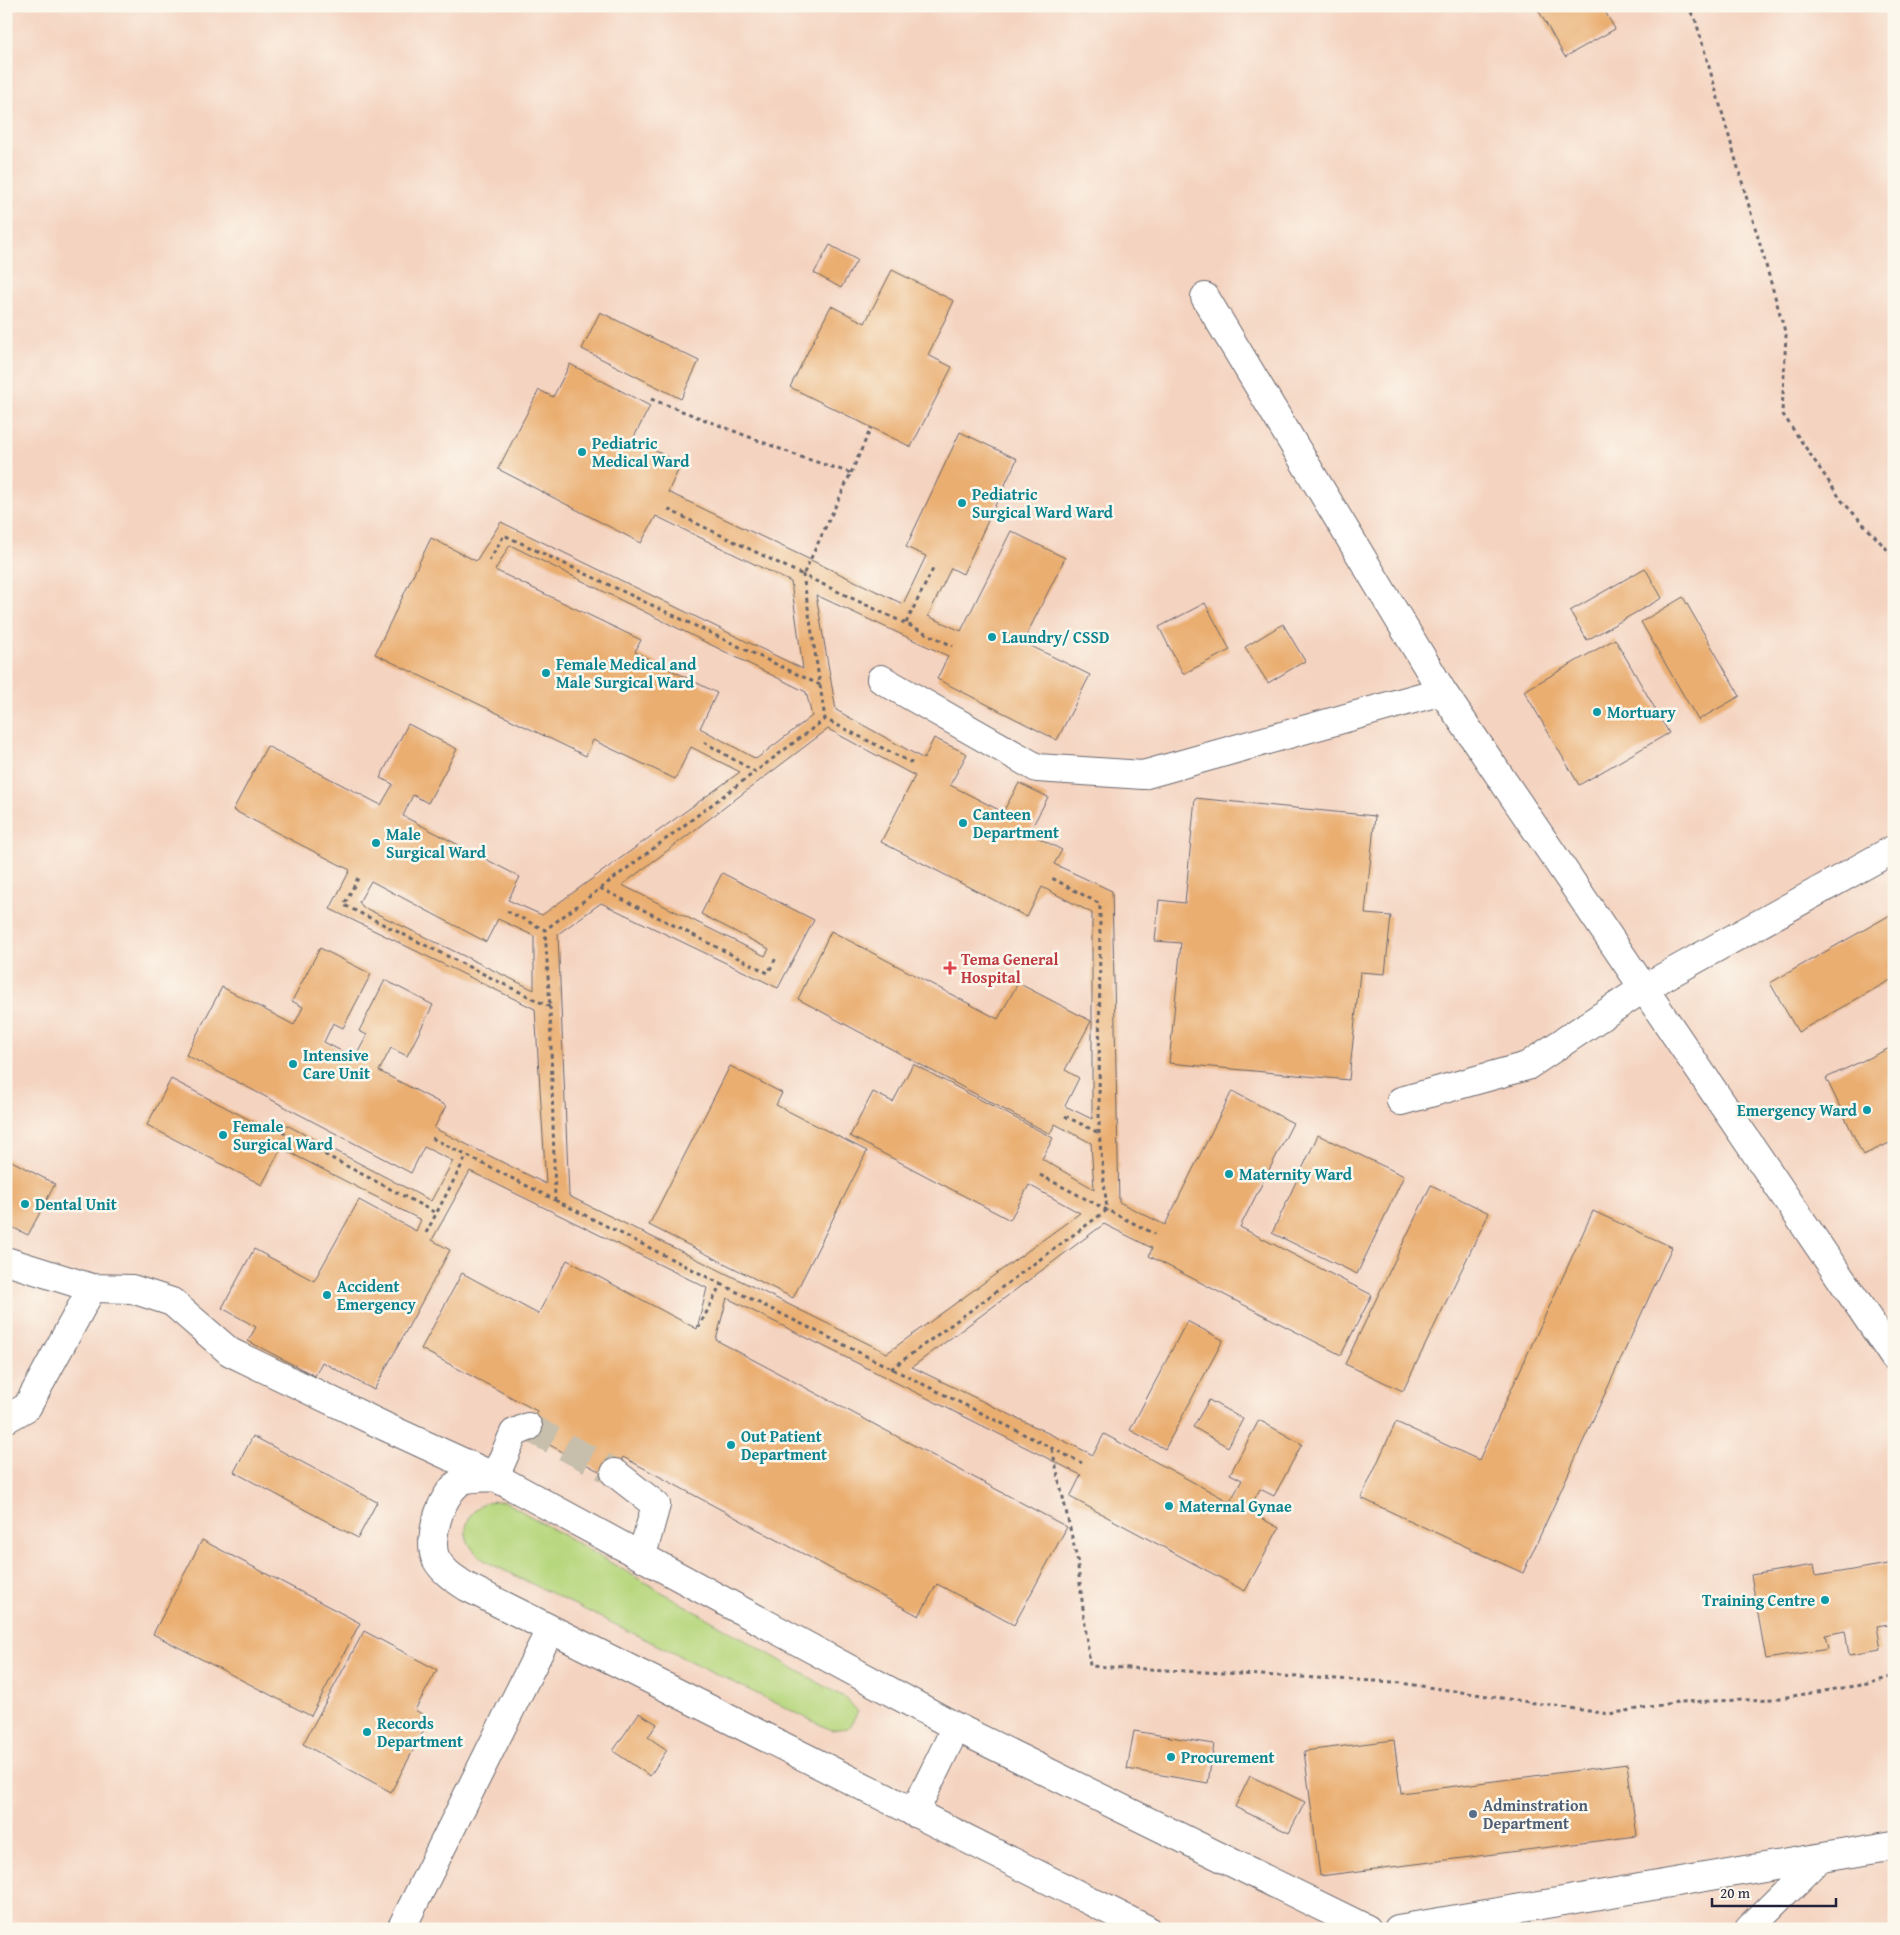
<svg xmlns="http://www.w3.org/2000/svg" width="1900" height="1935" font-family="'Gentium Book Plus',serif">
  <style>
    .built { fill: #f4d3c0 }
    .green { fill: #b7d77e; stroke: #6c7c5c }
    .building { fill: #eaae71; fill-rule: evenodd }
    .lines { fill: none; stroke-linecap: round; stroke-linejoin: round }
    .minor-tunnel { stroke: #c7beac; stroke-width: 28; stroke-dasharray: 28 14; stroke-linecap: butt }
    .minor-casing { stroke: #6a666c; stroke-width: 30 }
    .path { stroke: #6a666c; stroke-width: 3; stroke-dasharray: 4 4; stroke-linecap: butt }
    .minor { stroke: #fff; stroke-width: 28 }
    .culture-dot { fill: #0f9aa8; stroke: #fbf7ec; stroke-width: 2 }
    .health-dot { fill: #e0444e; stroke: #fbf7ec; stroke-width: 2 }
    .service-dot { fill: #5c6f8a; stroke: #fbf7ec; stroke-width: 2 }
    .labels { text-anchor: middle; stroke-width: 5; stroke-linejoin: round; paint-order: stroke }
    .culture-label { font-size: 16px; font-weight: bold; fill: #0d838f; stroke: #fbf7ec; text-anchor: start }
    .health-label { font-size: 16px; font-weight: bold; fill: #be3a42; stroke: #fbf7ec; text-anchor: start }
    .service-label { font-size: 16px; font-weight: bold; fill: #4e5e75; stroke: #fbf7ec; text-anchor: start }
  </style>
  <rect width="100%" height="100%" fill="#fbf7ec"/>
  <filter id="ink" filterUnits="userSpaceOnUse"><feTurbulence type="fractalNoise" baseFrequency=".02" numOctaves="2"/><feDisplacementMap in="SourceGraphic" scale="10" xChannelSelector="R" yChannelSelector="G"/><feConvolveMatrix kernelMatrix="1 2 1 2 8 2 1 2 1" color-interpolation-filters="sRGB"/></filter>
  <filter id="wash" filterUnits="userSpaceOnUse"><feTurbulence type="fractalNoise" baseFrequency=".0096" numOctaves="4" result="noise"/><feDisplacementMap in="SourceGraphic" scale="20" xChannelSelector="R" yChannelSelector="G"/><feGaussianBlur stdDeviation="1.12" result="paint"/><feColorMatrix in="noise" values="0 0 0 0 0 0 0 0 0 0 0 0 0 0 0 0 0 1.4 0 .05"/><feComposite in="paint" operator="in"/></filter>
  <g filter="url(#wash)">
    <rect width="100%" height="100%" fill="#f0e5c8"/>
    <path class="built" d="M 6,6 L 1894,6 L 1894,1929 L 6,1929 Z"/>
    <path class="green" d="M 504,1501 L 847,1699 L 858,1712 L 848,1728 L 831,1730 L 485,1561 C 481,1557 474,1552 471,1547 C 460,1531 468,1511 485,1503 C 490,1501 499,1501 504,1501 Z"/>
    <g id="blocks">
      <path class="building" d="M 1536,6 L 1602,6 L 1615,29 L 1565,57 Z
        M 830,245 L 857,260 L 841,288 L 814,273 Z
        M 892,270 L 954,301 L 928,355 L 952,367 L 911,447 L 790,387 L 831,306 L 865,323 Z
        M 600,312 L 699,361 L 681,399 L 582,349 Z
        M 570,364 L 650,406 L 633,439 L 681,464 L 668,492 L 903,604 L 926,556 L 906,547 L 960,432 L 1017,459 L 963,574 L 951,568 L 928,616 L 961,631 L 1011,531 L 1065,558 L 1023,642 L 1090,675 L 1057,740 L 937,679 L 948,656 L 816,595 L 836,710 L 924,759 L 934,738 L 967,754 L 950,785 L 1003,812 L 1019,783 L 1048,797 L 1029,833 L 1062,850 L 1054,864 L 1112,891 L 1119,1202 L 1165,1225 L 1232,1091 L 1293,1123 L 1240,1227 L 1372,1295 L 1341,1355 L 1149,1256 L 1152,1248 L 1104,1224 L 912,1367 L 1093,1455 L 1104,1434 L 1230,1502 L 1242,1480 L 1230,1474 L 1259,1420 L 1302,1444 L 1274,1496 L 1260,1489 L 1248,1511 L 1279,1528 L 1245,1591 L 1070,1497 L 1081,1475 L 727,1298 L 716,1340 L 1067,1527 L 1014,1625 L 937,1584 L 919,1616 L 623,1457 L 612,1478 L 525,1432 L 537,1411 L 421,1349 L 462,1273 L 538,1314 L 567,1260 L 697,1329 L 707,1288 L 470,1171 L 432,1240 L 450,1250 L 374,1390 L 322,1362 L 315,1376 L 248,1341 L 256,1327 L 222,1308 L 254,1249 L 314,1281 L 359,1200 L 416,1231 L 421,1220 L 281,1148 L 262,1185 L 147,1125 L 171,1079 L 273,1132 L 279,1121 L 431,1201 L 453,1161 L 424,1147 L 411,1173 L 186,1055 L 222,987 L 294,1025 L 303,1007 L 292,1001 L 320,948 L 371,974 L 343,1028 L 333,1023 L 324,1042 L 355,1058 L 367,1035 L 359,1031 L 385,980 L 433,1005 L 407,1056 L 391,1048 L 379,1071 L 446,1106 L 434,1128 L 546,1184 L 535,1009 L 330,909 L 350,870 L 233,810 L 267,746 L 381,805 L 393,784 L 380,778 L 408,724 L 457,749 L 428,803 L 413,795 L 403,816 L 520,877 L 508,900 L 542,915 L 740,772 L 691,747 L 675,779 L 593,740 L 586,756 L 375,654 L 431,538 L 476,561 L 501,522 L 803,669 L 791,582 L 656,516 L 641,543 L 498,469 L 539,390 L 553,397 ZM 510,545 L 806,692 L 812,716 L 756,759 L 700,728 L 717,693 L 635,652 L 641,640 L 495,570 ZM 828,729 L 915,776 L 881,842 L 1027,917 L 1042,887 L 1092,913 L 1092,1119 L 1065,1106 L 1079,1078 L 1065,1070 L 1091,1021 L 1018,983 L 998,1019 L 831,931 L 798,999 L 1050,1134 L 1055,1124 L 1091,1143 L 1094,1189 L 1042,1159 L 1053,1138 L 913,1064 L 893,1102 L 873,1092 L 850,1136 L 1010,1220 L 1029,1185 L 1080,1213 L 887,1353 L 569,1196 L 558,934 L 601,903 L 778,988 L 814,920 L 722,873 L 701,914 L 769,949 L 765,956 L 622,885 ZM 371,881 L 486,942 L 498,919 L 534,936 L 534,990 L 363,907 L 359,902 Z
        M 1645,568 L 1662,598 L 1587,640 L 1570,611 Z
        M 1683,597 L 1740,696 L 1698,720 L 1641,622 Z
        M 1205,603 L 1230,650 L 1183,674 L 1159,627 Z
        M 1283,624 L 1305,661 L 1268,683 L 1245,647 Z
        M 1615,639 L 1669,733 L 1579,785 L 1524,691 Z
        M 1195,798 L 1375,816 L 1365,914 L 1391,916 L 1385,974 L 1360,972 L 1349,1080 L 1169,1063 L 1181,943 L 1155,941 L 1159,900 L 1185,903 Z
        M 1892,914 L 1894,918 L 1894,978 L 1798,1032 L 1770,983 Z
        M 1894,1046 L 1894,1141 L 1863,1155 L 1826,1078 Z
        M 730,1066 L 782,1093 L 776,1105 L 867,1151 L 793,1298 L 649,1225 Z
        M 1318,1135 L 1404,1176 L 1357,1274 L 1272,1233 Z
        M 6,1158 L 55,1184 L 28,1235 L 6,1224 Z
        M 1431,1185 L 1489,1213 L 1403,1391 L 1345,1364 Z
        M 1593,1211 L 1672,1247 L 1523,1573 L 1361,1498 L 1396,1422 L 1479,1460 Z
        M 1187,1321 L 1223,1340 L 1165,1449 L 1130,1430 Z
        M 1209,1400 L 1243,1419 L 1228,1447 L 1193,1427 Z
        M 253,1436 L 377,1502 L 358,1538 L 234,1472 Z
        M 202,1540 L 360,1623 L 311,1716 L 153,1634 Z
        M 1894,1563 L 1894,1623 L 1877,1626 L 1881,1650 L 1849,1655 L 1845,1631 L 1825,1635 L 1828,1649 L 1766,1659 L 1751,1575 L 1814,1565 L 1816,1576 Z
        M 364,1631 L 437,1670 L 415,1710 L 430,1719 L 391,1792 L 303,1744 Z
        M 639,1713 L 657,1724 L 648,1737 L 667,1750 L 650,1776 L 613,1751 Z
        M 1134,1731 L 1214,1744 L 1208,1783 L 1127,1769 Z
        M 1394,1740 L 1401,1793 L 1627,1764 L 1637,1836 L 1320,1876 L 1304,1751 Z
        M 1250,1776 L 1305,1802 L 1289,1833 L 1235,1807 Z"/>
    </g>
  </g>
  <g filter="url(#ink)">
    <use href="#blocks" fill-opacity="0" stroke="#6a666c" stroke-width="1"/>
    <g class="lines">
      <path class="minor-tunnel" d="M 528,1427 L 615,1473"/>
      <defs>
        <path id="minor" d="M 1205,297 L 1442,691 L 1894,1357
          M 881,679 L 1037,768 L 1143,775 L 1442,691
          M 1401,1101 L 1527,1066 L 1644,988 L 1894,849
          M 6,1261 L 92,1288 L 132,1289 L 172,1302 L 230,1352 L 386,1427 L 495,1477 L 514,1433 L 528,1427
          M 6,1419 L 27,1407 L 92,1288
          M 615,1473 L 656,1505 L 642,1555
          M 914,1813 L 956,1727
          M 401,1929 L 550,1630
          M 1146,1929 L 467,1587 C 455,1579 443,1572 436,1559 C 426,1539 443,1488 464,1480 C 473,1477 486,1478 495,1477 L 956,1727 L 1367,1929
          M 1398,1929 L 1894,1845
          M 1749,1929 L 1820,1858"/>
      </defs>
      <use href="#minor" class="minor-casing"/>
      <path class="path" d="M 1686,6 L 1695,18 L 1786,335 L 1782,413 L 1842,501 L 1894,557
        M 651,399 L 801,457 L 851,473 L 803,575 L 667,509
        M 851,473 L 871,428
        M 489,561 L 504,535 L 820,685 L 803,575 L 953,646
        M 906,623 L 934,567
        M 820,685 L 825,719 L 914,764
        M 704,742 L 755,772 L 825,719
        M 358,878 L 344,905 L 550,1007 L 545,930
        M 600,888 L 768,973 L 777,956
        M 507,911 L 545,930 L 755,772
        M 1065,1116 L 1099,1133
        M 282,1132 L 436,1213
        M 432,1138 L 555,1200 L 550,1007
        M 1040,1175 L 1107,1210 L 1099,1133 L 1100,904 L 1050,877
        M 555,1200 L 721,1284 L 699,1327
        M 426,1233 L 467,1155
        M 721,1284 L 1082,1463
        M 891,1369 L 1107,1210 L 1155,1234
        M 1052,1449 L 1077,1559 L 1090,1666 L 1394,1682 L 1609,1714 L 1678,1702 L 1774,1699 L 1867,1684 L 1894,1676"/>
      <use href="#minor" class="minor"/>
    </g>
  </g>
  <g class="culture-dot">
    <circle cx="582" cy="452" r="5"/>
    <circle cx="962" cy="503" r="5"/>
    <circle cx="992" cy="637" r="5"/>
    <circle cx="546" cy="673" r="5"/>
    <circle cx="1597" cy="712" r="5"/>
    <circle cx="963" cy="823" r="5"/>
    <circle cx="376" cy="843" r="5"/>
    <circle cx="293" cy="1064" r="5"/>
    <circle cx="1867" cy="1110" r="5"/>
    <circle cx="223" cy="1135" r="5"/>
    <circle cx="1229" cy="1174" r="5"/>
    <circle cx="25" cy="1204" r="5"/>
    <circle cx="327" cy="1295" r="5"/>
    <circle cx="731" cy="1445" r="5"/>
    <circle cx="1169" cy="1506" r="5"/>
    <circle cx="1825" cy="1600" r="5"/>
    <circle cx="367" cy="1732" r="5"/>
    <circle cx="1171" cy="1757" r="5"/>
  </g>
  <path class="health-dot" d="M947.5 960.5h5v5h5v5h-5v5h-5v-5h-5v-5h5z"/>
  <circle class="service-dot" cx="1473" cy="1814" r="5"/>
  <g class="labels">
    <g class="culture-label">
      <text x="592" y="449">Pediatric<tspan x="592" dy="18">Medical Ward</tspan></text>
      <text x="972" y="500">Pediatric<tspan x="972" dy="18">Surgical Ward Ward</tspan></text>
      <text x="1002" y="643">Laundry/ CSSD</text>
      <text x="556" y="670">Female Medical and<tspan x="556" dy="18">Male Surgical Ward</tspan></text>
      <text x="1607" y="718">Mortuary</text>
      <text x="973" y="820">Canteen<tspan x="973" dy="18">Department</tspan></text>
      <text x="386" y="840">Male<tspan x="386" dy="18">Surgical Ward</tspan></text>
      <text x="303" y="1061">Intensive<tspan x="303" dy="18">Care Unit</tspan></text>
      <text x="1857" y="1116" text-anchor="end">Emergency Ward</text>
      <text x="233" y="1132">Female<tspan x="233" dy="18">Surgical Ward</tspan></text>
      <text x="1239" y="1180">Maternity Ward</text>
      <text x="35" y="1210">Dental Unit</text>
      <text x="337" y="1292">Accident<tspan x="337" dy="18">Emergency</tspan></text>
      <text x="741" y="1442">Out Patient<tspan x="741" dy="18">Department</tspan></text>
      <text x="1179" y="1512">Maternal Gynae</text>
      <text x="1815" y="1606" text-anchor="end">Training Centre</text>
      <text x="377" y="1729">Records<tspan x="377" dy="18">Department</tspan></text>
      <text x="1181" y="1763">Procurement</text>
    </g>
    <g class="health-label">
      <text x="961" y="965">Tema General<tspan x="961" dy="18">Hospital</tspan></text>
    </g>
    <g class="service-label">
      <text x="1483" y="1811">Adminstration<tspan x="1483" dy="18">Department</tspan></text>
    </g>
  </g>
  <rect width="1900" height="1935" fill="none" stroke="#fbf7ec" stroke-width="25"/>
  <path d="M1712 1898v8h124v-8" fill="none" stroke="#22223b" stroke-width="2.5"/>
  <text x="1720" y="1898" font-size="15" fill="#22223b" stroke="#fbf7ec" stroke-width="4" paint-order="stroke">20 m</text>
</svg>
